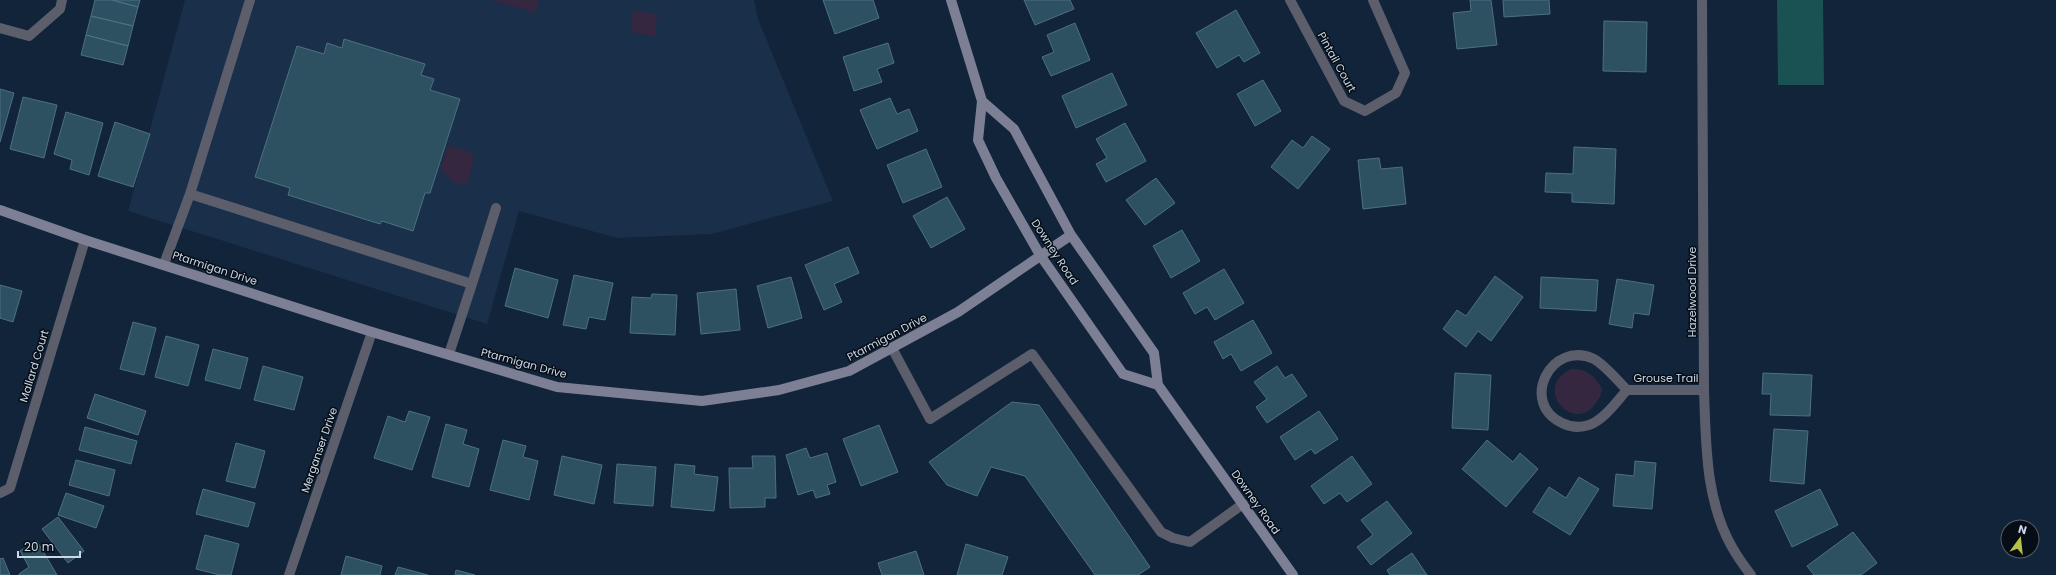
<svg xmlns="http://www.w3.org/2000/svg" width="2056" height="575" font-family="Poppins,sans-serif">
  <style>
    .built { fill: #192f4a }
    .green { fill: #34273f }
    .water { fill: #1a5253 }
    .building { fill: #2d5160; stroke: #4c7181 }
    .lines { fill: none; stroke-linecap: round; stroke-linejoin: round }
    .lane { stroke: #5d5e6c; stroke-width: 10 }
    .street { stroke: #5d5e6c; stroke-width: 10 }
    .secondary { stroke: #7d7f95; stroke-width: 10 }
    .labels { text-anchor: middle; stroke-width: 3; stroke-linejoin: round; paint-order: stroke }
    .street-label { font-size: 11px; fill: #ccd8e7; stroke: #060d16 }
  </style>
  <rect width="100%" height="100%" fill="#11243a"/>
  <path class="built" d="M 185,0 L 754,0 L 758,19 L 833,201 L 712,234 L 617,238 L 519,211 L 487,324 L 128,211 Z"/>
  <path class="green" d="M 491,0 L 539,0 L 535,13 Z
    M 633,11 L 657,14 L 655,36 L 631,33 Z
    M 448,145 L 472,153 L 474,161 L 467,183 C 448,188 454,176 440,170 Z
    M 1571,369 C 1586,368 1595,375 1602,389 C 1602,394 1599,399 1596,403 C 1576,435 1530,389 1571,369 Z"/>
  <path class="water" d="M 1777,0 L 1823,0 L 1824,85 L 1778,85 Z"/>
  <path class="building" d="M 95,0 L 112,0 L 138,7 L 133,26 L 91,16 Z
    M 112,0 L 140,0 L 138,7 Z
    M 823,0 L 873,0 L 879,18 L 835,34 Z
    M 1024,0 L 1070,0 L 1074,9 L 1035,25 Z
    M 1470,0 L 1491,0 L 1497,45 L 1457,49 L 1453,13 L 1471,11 Z
    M 1503,0 L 1549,0 L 1550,14 L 1504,17 Z
    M 1236,10 L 1260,53 L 1244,62 L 1239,55 L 1217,68 L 1196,33 Z
    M 91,16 L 133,26 L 128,46 L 86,35 Z
    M 1604,21 L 1647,22 L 1646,72 L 1603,71 Z
    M 1075,23 L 1090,60 L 1051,76 L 1042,57 L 1054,52 L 1047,35 Z
    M 86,35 L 128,46 L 123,65 L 81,55 Z
    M 344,39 L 425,64 L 421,75 L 434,79 L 430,90 L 460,99 L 430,193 L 425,193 L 413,231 L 382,221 L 380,224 L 288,195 L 290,188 L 255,177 L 297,46 L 324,54 L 327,43 L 342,48 Z
    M 888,43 L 894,63 L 877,69 L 882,82 L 854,91 L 843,57 Z
    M 1112,73 L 1127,105 L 1076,128 L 1062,96 Z
    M 1263,80 L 1281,111 L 1255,126 L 1237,94 Z
    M 0,89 L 14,93 L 0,142 Z
    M 23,97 L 57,105 L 44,158 L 10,149 Z
    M 890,98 L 897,114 L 909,109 L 918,131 L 877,149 L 860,110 Z
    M 66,112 L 103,123 L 89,175 L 70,169 L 72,160 L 54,154 Z
    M 115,122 L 150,134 L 133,187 L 98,176 Z
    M 1125,123 L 1146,161 L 1106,182 L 1096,164 L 1107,158 L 1096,139 Z
    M 1312,136 L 1330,149 L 1298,189 L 1271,167 L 1292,140 L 1303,148 Z
    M 1574,147 L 1616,149 L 1614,204 L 1572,202 L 1572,193 L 1545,192 L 1546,173 L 1573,174 Z
    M 926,149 L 942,187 L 903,203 L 887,165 Z
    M 1379,158 L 1381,169 L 1402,167 L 1406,204 L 1363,209 L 1358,160 Z
    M 1156,178 L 1175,203 L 1145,225 L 1126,200 Z
    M 947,197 L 965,229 L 931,248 L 913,216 Z
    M 1182,230 L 1200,261 L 1171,278 L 1153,246 Z
    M 848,247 L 859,273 L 834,284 L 842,302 L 824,310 L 805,265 Z
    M 515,268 L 558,280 L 548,318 L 505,306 Z
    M 1224,269 L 1244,303 L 1215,320 L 1207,307 L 1195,314 L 1183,293 Z
    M 574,275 L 613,283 L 605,320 L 589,317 L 586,329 L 563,325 Z
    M 1495,276 L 1523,297 L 1491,341 L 1478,331 L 1466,347 L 1443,329 L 1457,310 L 1466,316 Z
    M 791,277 L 802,318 L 768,328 L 757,286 Z
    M 1541,277 L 1598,280 L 1596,311 L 1540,308 Z
    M 1617,279 L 1654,285 L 1649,315 L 1634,313 L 1632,328 L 1609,324 Z
    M 0,285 L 22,291 L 13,322 L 0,318 Z
    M 736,289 L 740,330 L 701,334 L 697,293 Z
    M 652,294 L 677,295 L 675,335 L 630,333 L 632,297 L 651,298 Z
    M 1253,320 L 1272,353 L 1241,371 L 1231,354 L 1223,359 L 1214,342 Z
    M 133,322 L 156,328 L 144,375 L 120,369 Z
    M 166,336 L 199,345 L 188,386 L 155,377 Z
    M 213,349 L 248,358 L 240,389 L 205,380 Z
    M 263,366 L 303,377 L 294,410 L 254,400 Z
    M 1277,366 L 1285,378 L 1292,374 L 1307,396 L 1267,423 L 1256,407 L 1267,399 L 1254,382 Z
    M 1455,373 L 1491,375 L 1488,430 L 1452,428 Z
    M 1763,373 L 1812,375 L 1810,416 L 1770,415 L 1771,394 L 1762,394 Z
    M 95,394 L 146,411 L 138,435 L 87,418 Z
    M 1012,402 L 1039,405 L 1150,567 L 1138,575 L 1095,575 L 1025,476 L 991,467 L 977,496 L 947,485 L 929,462 Z
    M 409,411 L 430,417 L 412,470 L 374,458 L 388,416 L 405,422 Z
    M 1319,411 L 1338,439 L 1315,454 L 1311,449 L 1295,460 L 1280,437 Z
    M 446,424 L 467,430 L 463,444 L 479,449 L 469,487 L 432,477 Z
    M 879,425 L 898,472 L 861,486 L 843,439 Z
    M 85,427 L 137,441 L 131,464 L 79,450 Z
    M 1774,429 L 1808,431 L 1804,484 L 1770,481 Z
    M 503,440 L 526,446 L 523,457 L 538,461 L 529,500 L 490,490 Z
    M 1487,440 L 1513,462 L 1520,453 L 1538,469 L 1506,507 L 1462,469 Z
    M 236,443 L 265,451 L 255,488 L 226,481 Z
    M 806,448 L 810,458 L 827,453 L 836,482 L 827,485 L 830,494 L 816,498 L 813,490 L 798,495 L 786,455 Z
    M 562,456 L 602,465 L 594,504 L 554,495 Z
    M 752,456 L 775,456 L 776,498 L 765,498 L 765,507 L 730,508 L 729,468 L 753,468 Z
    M 1352,456 L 1372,484 L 1347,502 L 1340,493 L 1324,504 L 1311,486 Z
    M 76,460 L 115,470 L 109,496 L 69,485 Z
    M 1635,461 L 1656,463 L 1652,509 L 1613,506 L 1616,474 L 1634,476 Z
    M 617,464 L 656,467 L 653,506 L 614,503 Z
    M 675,464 L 695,466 L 694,474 L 718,477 L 714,511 L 671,507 Z
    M 1579,477 L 1599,489 L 1570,535 L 1533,512 L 1549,487 L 1566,498 Z
    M 203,489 L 255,503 L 248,527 L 196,514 Z
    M 1820,489 L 1838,525 L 1792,547 L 1775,511 Z
    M 66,493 L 104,506 L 96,528 L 58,515 Z
    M 1387,501 L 1412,533 L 1371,565 L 1357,547 L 1373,535 L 1361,520 Z
    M 58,517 L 84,551 L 68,563 L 42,529 Z
    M 1853,532 L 1877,563 L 1861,575 L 1814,575 L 1807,566 Z
    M 205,535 L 239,544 L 231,575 L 220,575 L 196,569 Z
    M 37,541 L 57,575 L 19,575 L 19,574 L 29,567 L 20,551 Z
    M 966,544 L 1008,557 L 1002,575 L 957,575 Z
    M 916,551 L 924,575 L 882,575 L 878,563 Z
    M 1412,553 L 1427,575 L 1390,575 L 1387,570 Z
    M 346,556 L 382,566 L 380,575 L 341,575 Z
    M 3,558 L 10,575 L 0,575 L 0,559 Z
    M 398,567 L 428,575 L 395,575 Z
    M 456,570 L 475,575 L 455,575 Z"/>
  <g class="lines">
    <path class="lane" d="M 0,28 L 29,36 L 60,9 L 62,0
      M 190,194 L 250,0
      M 164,264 L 190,194 L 472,284 L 449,354
      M 472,284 L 496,208
      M 892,348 L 930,419 L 1032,354 L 1161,532 L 1173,538 L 1190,542 L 1243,504"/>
    <path class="street" d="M 1290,0 L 1344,101 L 1365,111 L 1396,93 L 1405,73 L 1373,0
      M 1702,0 L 1704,390 C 1706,442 1705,500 1732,547 C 1737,556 1744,566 1751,575
      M 1627,390 C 1617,401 1604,420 1589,425 C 1580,428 1570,427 1562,423 C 1519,403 1551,339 1594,359 C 1606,366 1617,380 1627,390 L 1704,390
      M 0,493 L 10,488 L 85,240
      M 289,575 L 372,332"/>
    <path class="secondary" d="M 951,0 L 982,101 L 978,140 L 996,178 L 1040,255 L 1123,374 L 1158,385
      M 982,101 L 1014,129 L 1071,235 L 1154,353 L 1158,385 L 1293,575
      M 0,210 L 85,240 L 372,332 L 557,387 L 702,401 L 779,390 L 849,371 L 958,312 L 1071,235"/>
  </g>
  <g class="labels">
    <g class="street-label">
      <text transform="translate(1337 62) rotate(61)" y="4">Pintail Court</text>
      <text transform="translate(1055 252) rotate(57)" y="4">Downey Road</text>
      <text transform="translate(215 268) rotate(18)" y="4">Ptarmigan Drive</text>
      <text transform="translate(1692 292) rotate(-90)" y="4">Hazelwood Drive</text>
      <text transform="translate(887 337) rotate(-28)" y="4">Ptarmigan Drive</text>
      <text transform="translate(524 363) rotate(15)" y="4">Ptarmigan Drive</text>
      <text transform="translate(34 366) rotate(-73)" y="4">Mallard Court</text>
      <text x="1666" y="382">Grouse Trail</text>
      <text transform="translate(319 450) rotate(-71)" y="4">Merganser Drive</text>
      <text transform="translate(1256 502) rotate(55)" y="4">Downey Road</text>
    </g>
  </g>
  <g transform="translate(2020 539) rotate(15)"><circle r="19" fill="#060d16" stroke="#555e6a"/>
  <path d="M0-3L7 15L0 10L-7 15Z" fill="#b6c148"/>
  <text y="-6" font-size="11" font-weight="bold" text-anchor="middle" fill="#ccd8e7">N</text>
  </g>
  <path d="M18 551v6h62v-6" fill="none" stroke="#ccd8e7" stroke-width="2"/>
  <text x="24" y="551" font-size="12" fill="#ccd8e7" stroke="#060d16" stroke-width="3" paint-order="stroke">20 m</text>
</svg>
